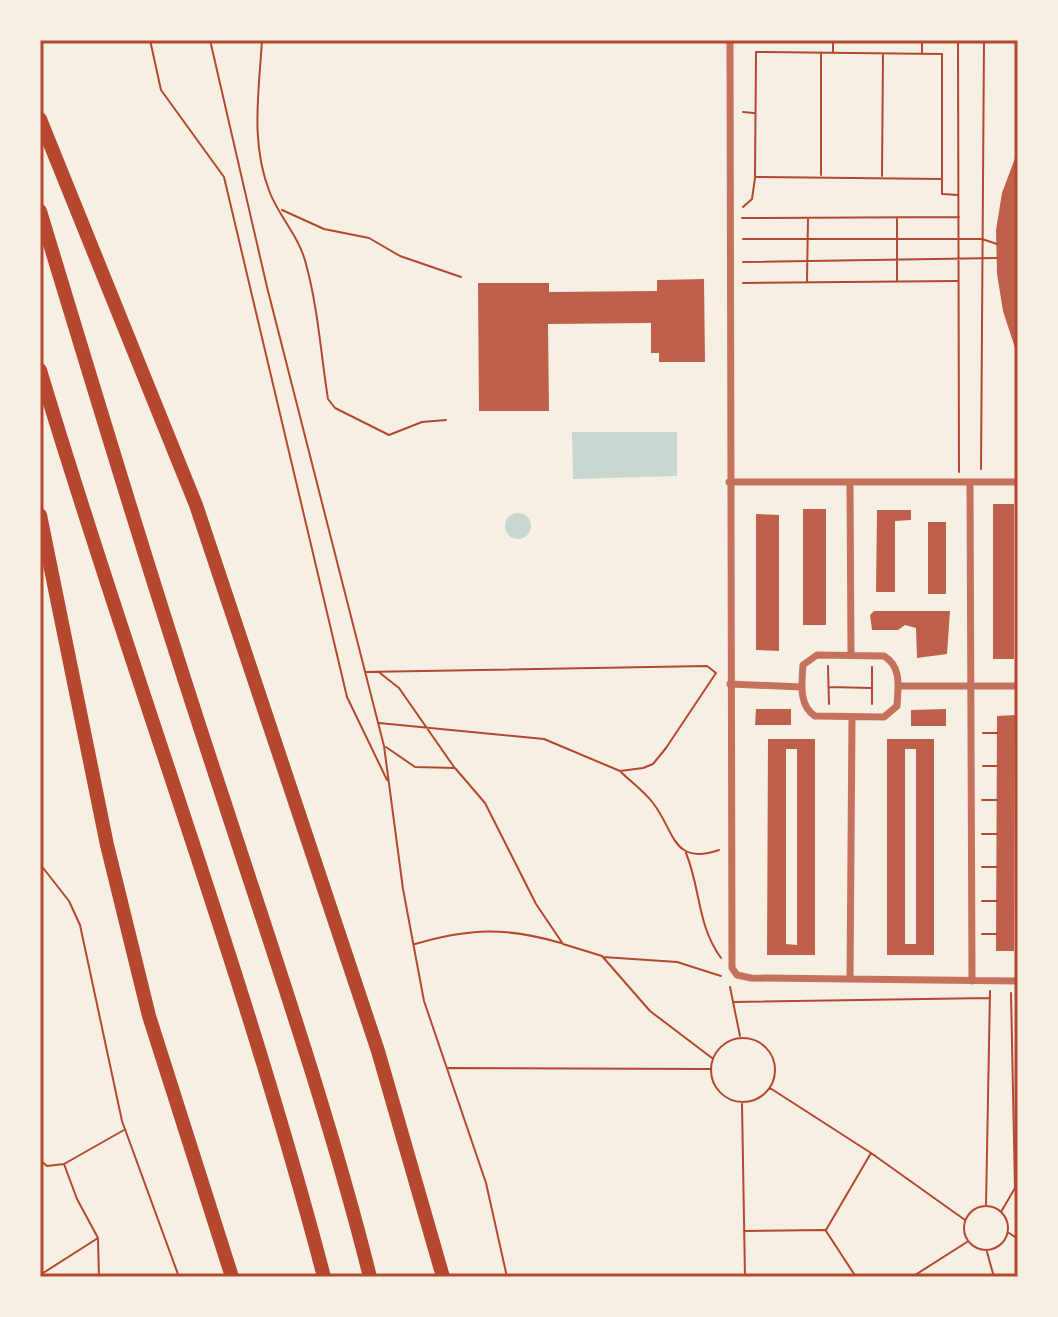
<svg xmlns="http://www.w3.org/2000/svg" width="1058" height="1317" font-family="'Work Sans',sans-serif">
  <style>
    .water { fill: #c9d6d2 }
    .building { fill: #bf614a; fill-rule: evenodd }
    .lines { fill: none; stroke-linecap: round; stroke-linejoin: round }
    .path { stroke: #b5482f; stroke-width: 2 }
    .minor { stroke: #c5725c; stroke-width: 7 }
    .motorway { stroke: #b5482f; stroke-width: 14 }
    .neatline { fill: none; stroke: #b5482f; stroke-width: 3 }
  </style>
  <rect width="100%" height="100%" fill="#f6efe4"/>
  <path class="water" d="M 572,432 L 677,432 L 677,476 L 573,479 Z
    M505 526a13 13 0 1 1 26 0a13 13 0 1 1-26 0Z"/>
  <path class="building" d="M 1018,150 L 1018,347 L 1015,348 L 1003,311 L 997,274 L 996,230 L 1002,193 Z
    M 704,279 L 705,362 L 659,362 L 659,353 L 651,353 L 651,323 L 548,324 L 549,411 L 479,411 L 478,283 L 549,283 L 549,292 L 657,291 L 657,280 Z
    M 993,504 L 1014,504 L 1014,659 L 993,659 Z
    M 803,509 L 826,509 L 826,625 L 803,625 Z
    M 877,510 L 911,510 L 911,520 L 895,521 L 895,592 L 876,592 Z
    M 756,514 L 779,515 L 779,651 L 756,650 Z
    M 928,522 L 946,522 L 946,594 L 928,594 Z
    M 874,611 L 950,611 L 947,654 L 917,658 L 916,628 L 905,625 L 898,630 L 872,630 L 870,615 Z
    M 756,709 L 791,709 L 791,725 L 755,725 Z
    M 946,709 L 946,726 L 911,726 L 911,710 Z
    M 1015,715 L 1014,951 L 996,951 L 997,716 Z
    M 768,739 L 815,739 L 815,955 L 767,955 ZM 786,749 L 797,749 L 797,945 L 786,944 Z
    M 887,739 L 934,739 L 934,955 L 887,955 ZM 905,749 L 916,749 L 916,944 L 905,944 Z"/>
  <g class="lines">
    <path class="path" d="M 150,40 L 161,90 L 224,177 L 347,697 L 387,780
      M 210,40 L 267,287 L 384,746 L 403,889 L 424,1001 L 486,1183 L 507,1277
      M 262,40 C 259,92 250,143 270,193 C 280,218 299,236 306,264 C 318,308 321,355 328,399 L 335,408 L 389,435 L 422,422 L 446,420
      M 833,40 L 833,51
      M 922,40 L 922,53
      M 958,40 L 959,472
      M 821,54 L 821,175
      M 743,112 L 754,113
      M 882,176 L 883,54
      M 942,179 L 755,177 L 756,52 L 942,54 L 942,194 L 958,195
      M 743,207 L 752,199 L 755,178
      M 282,210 L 324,229 L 369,238 L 400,256 L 461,277
      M 742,218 L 959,217
      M 743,239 L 982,239 L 997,244
      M 743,262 L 997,258
      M 897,280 L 897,219
      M 807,281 L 808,219
      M 743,283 L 957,281
      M 981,469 L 984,40
      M 828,666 L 829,704
      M 365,672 L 707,666 L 716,673
      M 380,673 L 399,688 L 454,767
      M 829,687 L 871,688
      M 872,704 L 872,667
      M 379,723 L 544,739 L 620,771 L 643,768 L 653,764 L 666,748 L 716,673
      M 983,733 L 997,733
      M 386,747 L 415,767 L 455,768 L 485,803 L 536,904 L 563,944 L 602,956 L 650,1011 L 712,1058
      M 983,766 L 997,766
      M 621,772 C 631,782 644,791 653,803 C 675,831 672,866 719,850
      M 982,800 L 997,800
      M 982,834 L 997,834
      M 686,853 C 701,890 697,925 721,958
      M 40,864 L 69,901 L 80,925 L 122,1121 L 179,1277
      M 982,867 L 997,867
      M 982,901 L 997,901
      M 982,934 L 996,934
      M 415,944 C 470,928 506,927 561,943
      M 603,957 L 677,962 L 721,976
      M 730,987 L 740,1036
      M 734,1002 L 989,998
      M711 1070a32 32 0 1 1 64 0a32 32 0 1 1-64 0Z
      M 448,1068 L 710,1069
      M 770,1088 L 871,1153 L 965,1220
      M 742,1104 L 745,1277
      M 40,1160 L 47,1166 L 64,1164 L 124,1130
      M964 1228a22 22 0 1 1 44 0a22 22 0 1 1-44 0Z
      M 986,1206 L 990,991
      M 1001,1212 L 1015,1188 L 1011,993
      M 826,1230 L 871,1153
      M 744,1231 L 825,1230
      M 826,1231 L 856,1277
      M 1009,1233 L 1018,1239
      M 98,1239 L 99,1277
      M 987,1252 L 994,1277
      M 40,1275 L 98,1238 L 77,1199 L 64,1164
      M 912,1277 L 967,1242"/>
    <path class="minor" d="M 730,40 L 732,968 L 737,975 L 751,978 L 1018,981
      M 729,482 L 1018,482
      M 850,482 L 851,655
      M 970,482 L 972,981
      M 817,655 L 884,656 C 902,667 898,686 897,706 L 884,717 L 815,716 C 798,705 802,682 803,665 Z
      M 730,684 L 802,687
      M 898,686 L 1018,686
      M 850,979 L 852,718"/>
    <path class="motorway" d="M 40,119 L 196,505 L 378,1051 L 443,1277
      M 40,211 C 100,409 160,608 225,804 C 276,961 330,1117 370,1277
      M 40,370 C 131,674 244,971 324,1277
      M 40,515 L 107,845 L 149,1016 L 232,1277"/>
  </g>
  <rect width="1058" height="1317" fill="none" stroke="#f6efe4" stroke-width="84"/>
  <rect x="42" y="42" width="974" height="1233" class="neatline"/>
</svg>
